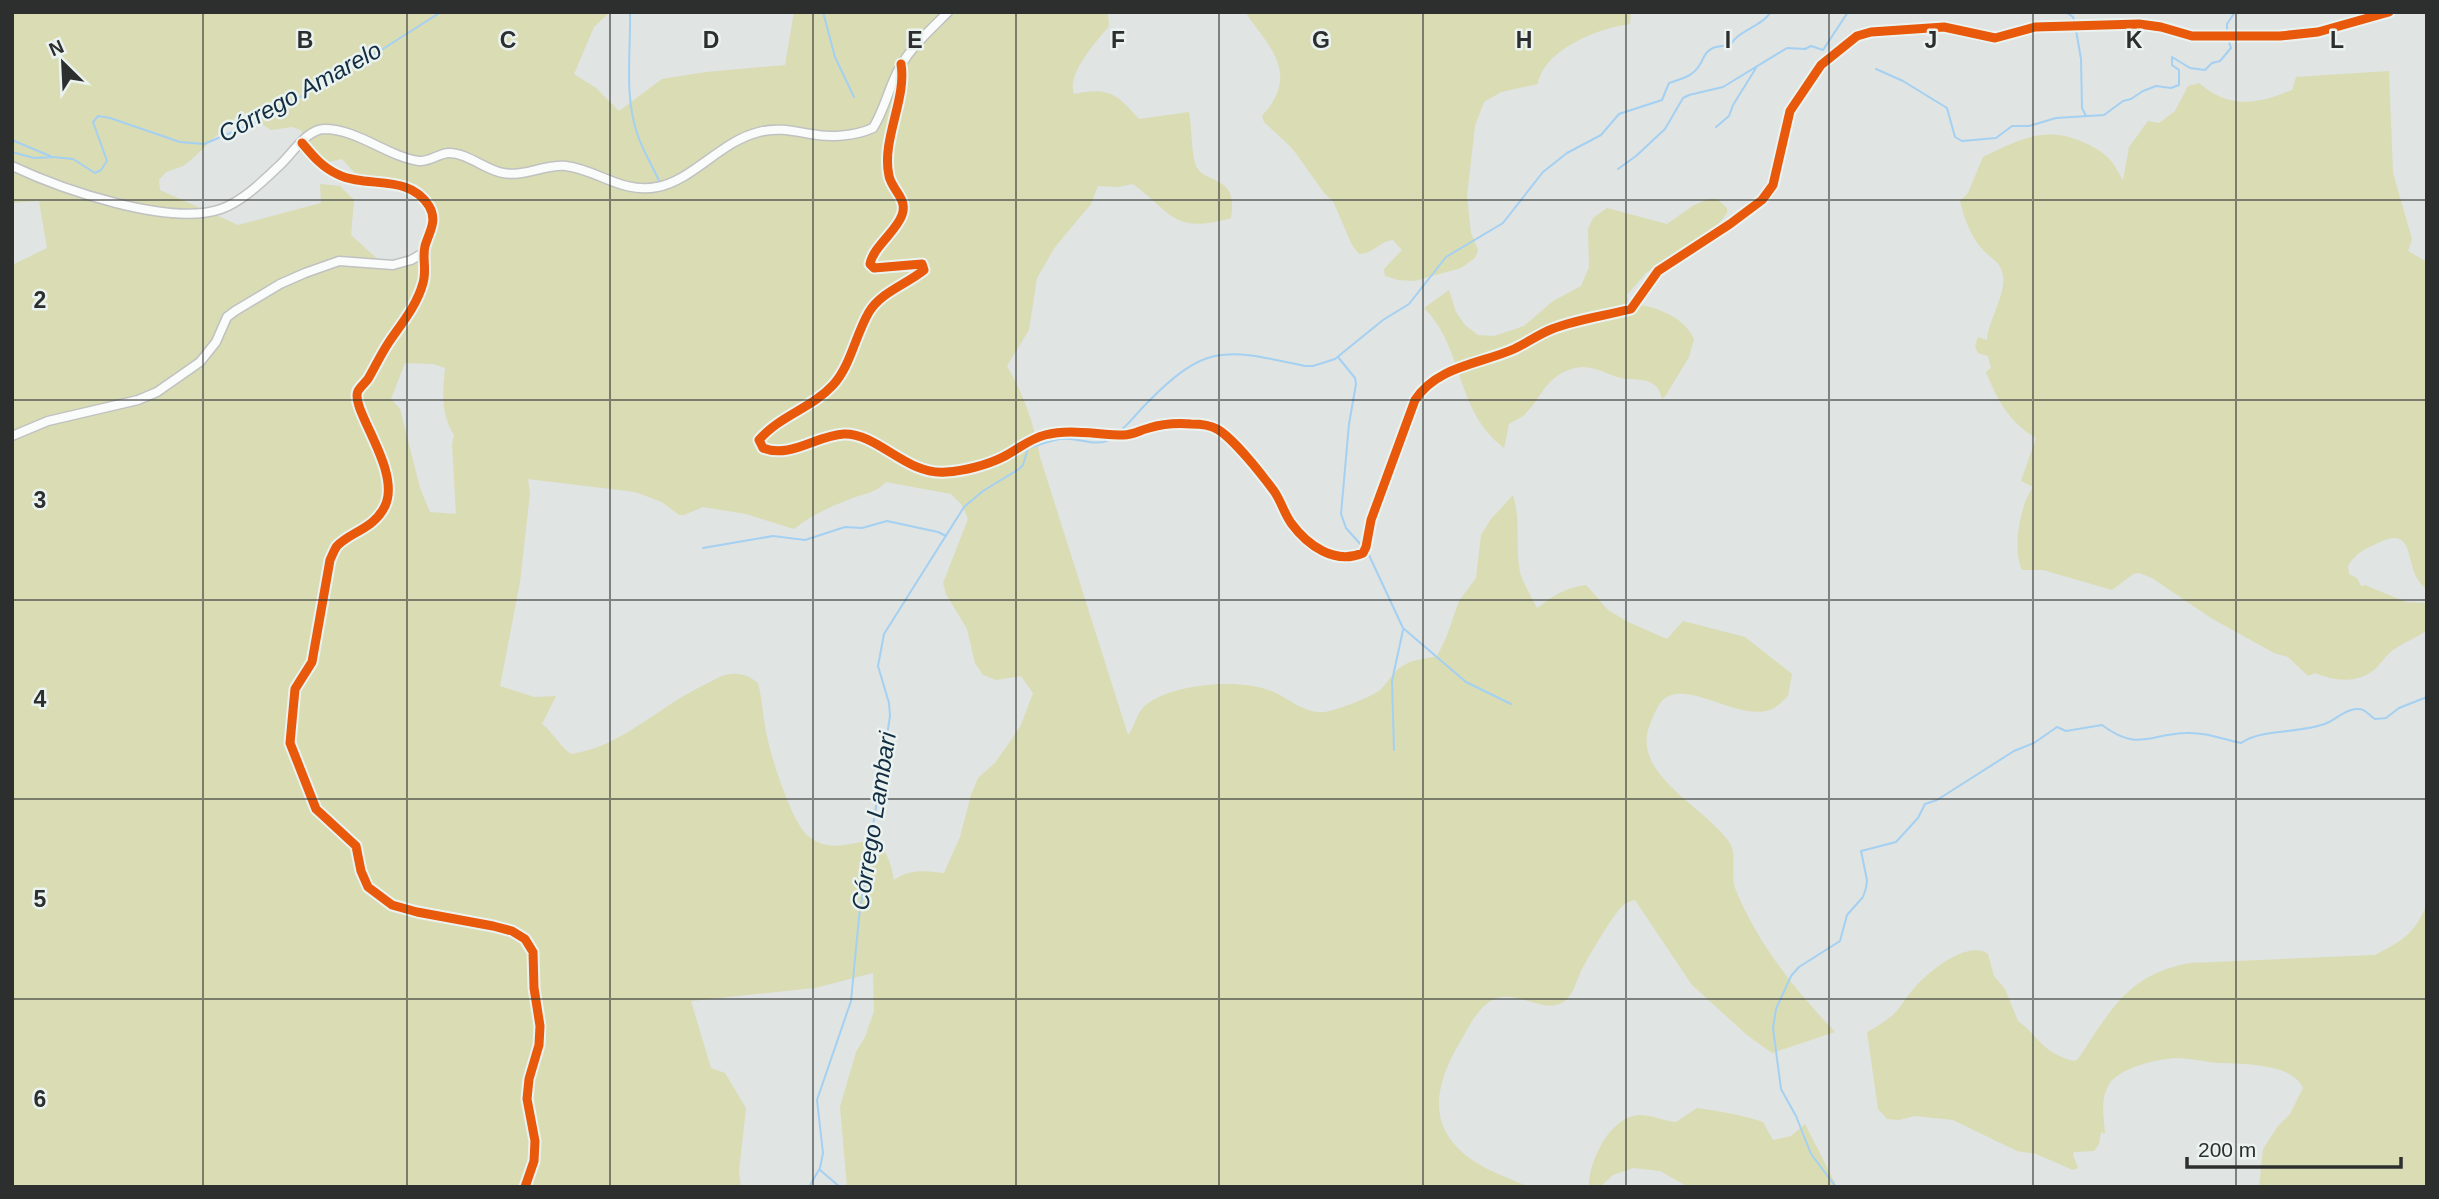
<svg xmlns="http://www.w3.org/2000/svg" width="2439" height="1199" font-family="Arial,sans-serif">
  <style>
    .green { fill: #dadcb4; fill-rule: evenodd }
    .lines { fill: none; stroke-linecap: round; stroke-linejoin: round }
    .stream { stroke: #a4d0f2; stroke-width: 2 }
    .minor-casing { stroke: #bfc2c1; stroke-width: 11 }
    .minor { stroke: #fafbfb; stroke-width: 8 }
    .cycleway-casing { stroke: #ebf3f1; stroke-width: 13 }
    .cycleway { stroke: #e8590c; stroke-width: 9 }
    .grid { fill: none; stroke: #2c2f2e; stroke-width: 2; stroke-opacity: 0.55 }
    .labels { text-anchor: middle; stroke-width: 5; stroke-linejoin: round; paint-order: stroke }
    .water-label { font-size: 24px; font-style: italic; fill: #122d41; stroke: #ebf3f1 }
    .grid-label { font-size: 23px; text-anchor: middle; font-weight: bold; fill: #2c2f2e; stroke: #ebf3f1; stroke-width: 5; stroke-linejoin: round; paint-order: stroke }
  </style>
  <rect width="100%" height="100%" fill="#e0e4e2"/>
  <path class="green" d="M 12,12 L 610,12 L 594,27 L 574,74 L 596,88 L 619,111 L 662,79 L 706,72 L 785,65 L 794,12 L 1108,12 L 1109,26 C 1097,41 1066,74 1074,94 C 1108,87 1116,93 1139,119 L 1189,112 C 1192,129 1191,147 1195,163 C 1202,187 1239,171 1231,218 C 1174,234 1174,215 1133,184 L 1118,187 L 1098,186 L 1091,204 L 1055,247 L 1037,278 L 1029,330 L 1007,366 C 1024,395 1034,424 1040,457 L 1128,735 C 1135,727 1136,712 1147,704 C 1175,683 1244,677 1276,693 C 1292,701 1306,714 1325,712 C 1337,710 1370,698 1380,690 C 1389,682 1393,670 1406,664 C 1415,659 1427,659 1437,656 L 1446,638 L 1459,601 L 1476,578 L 1481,535 L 1491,519 L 1513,495 C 1521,519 1515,547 1520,572 C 1523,584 1532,597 1537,608 C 1554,595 1565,588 1586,585 L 1608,610 L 1628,622 L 1667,639 L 1683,621 L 1745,637 L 1792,674 L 1788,696 C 1784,700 1777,707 1772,709 C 1740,723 1689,679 1664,699 C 1658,704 1654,714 1651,722 C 1627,773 1706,807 1729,842 C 1738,855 1730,874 1735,888 C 1757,943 1795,990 1835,1032 L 1772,1053 L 1747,1035 L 1692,985 L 1635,900 C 1631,901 1628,902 1625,904 C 1616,909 1587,959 1581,971 C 1577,979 1574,992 1567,999 C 1548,1017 1522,991 1497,998 C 1480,1003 1468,1028 1460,1042 C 1431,1091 1427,1133 1480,1165 C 1495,1174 1514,1180 1529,1187 L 847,1187 L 840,1107 L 856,1052 L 865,1037 L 874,1011 L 873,973 L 815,988 L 691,1001 L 711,1068 L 725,1073 L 746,1108 L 739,1171 L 741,1187 L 12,1187 L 12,265 L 47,248 L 39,201 L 12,203 ZM 246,113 L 271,130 L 292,127 L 301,130 L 310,151 L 324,163 L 342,159 L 364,183 L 407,190 L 426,205 L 432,224 L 424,247 L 417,254 L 384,265 L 351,235 L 354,200 L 340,186 L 320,184 L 321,203 L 238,225 L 160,190 L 159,180 L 166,172 L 183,166 L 191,160 L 237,116 ZM 405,363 L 433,364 L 445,368 C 443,393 440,413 454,435 L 452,445 L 456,514 L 430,512 L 420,488 L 400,409 L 391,399 ZM 528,479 L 635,492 L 662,502 L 679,515 L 684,515 L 703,507 L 709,508 L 746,514 L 794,529 C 811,515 830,507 850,499 C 865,493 874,494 886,482 L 951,494 L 962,505 L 968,519 L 943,583 L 946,594 L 967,629 L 975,663 L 983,675 L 996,680 L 1021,676 L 1033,693 L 1020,727 L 995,763 L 978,778 L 971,795 L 960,837 L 944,873 C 925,871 911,868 894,880 C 881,807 847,867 808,836 C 792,822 773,763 768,741 C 763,722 763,702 758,683 C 750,677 743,673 732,674 C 722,674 711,682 702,686 C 658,707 621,747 571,754 C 559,746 553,732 542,724 L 556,696 L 534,697 L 500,686 L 520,582 L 530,493 Z
    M 1245,12 L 1631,12 L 1630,24 C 1599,28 1544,49 1538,84 L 1501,92 L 1484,102 L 1475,126 L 1467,196 L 1471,233 L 1478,250 L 1475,258 L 1461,268 L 1414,281 L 1398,280 L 1385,276 L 1384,269 L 1402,250 L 1393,240 C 1380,241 1373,254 1359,254 L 1352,245 L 1333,201 L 1325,194 L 1292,148 L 1264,122 L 1262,116 C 1300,74 1271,49 1245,12 Z
    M 2389,71 L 2393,173 L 2412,239 L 2408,251 L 2427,262 L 2427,589 C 2401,573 2420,522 2378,543 C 2363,550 2357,552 2348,566 L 2349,574 L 2357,578 L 2361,586 L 2365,585 L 2406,602 L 2427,603 L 2427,630 C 2417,638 2404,642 2393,650 C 2385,656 2381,664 2374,670 C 2355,684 2335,681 2315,673 L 2308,676 L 2288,657 L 2274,653 L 2211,618 L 2152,578 L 2139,573 L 2133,574 L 2112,590 L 2043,570 L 2022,570 C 2012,549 2020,505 2033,487 L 2021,481 L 2036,438 C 2010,423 1997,400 1986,372 L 1991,368 L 1988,356 L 1978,353 L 1975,347 L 1978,337 L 1987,340 C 1988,322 2006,294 2003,276 C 2001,262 1992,259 1984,251 C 1971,238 1964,218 1960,201 L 1968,193 L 1983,157 C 2019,140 2046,124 2085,143 C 2095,147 2104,153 2111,161 C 2116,167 2119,174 2123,180 L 2129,147 L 2148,121 L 2159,123 L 2175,111 L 2188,86 L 2199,83 C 2230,110 2258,104 2292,90 L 2296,77 Z
    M 1709,199 L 1717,199 L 1727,208 L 1727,213 L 1712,232 L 1646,273 L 1627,295 L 1629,303 C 1654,306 1683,315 1694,339 L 1689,357 L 1666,395 L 1662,399 C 1658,379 1644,380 1628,379 C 1610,378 1594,363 1575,368 C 1545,375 1541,400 1523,416 C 1519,419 1513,421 1509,424 L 1504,448 C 1499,444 1493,439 1488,433 C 1457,397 1459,342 1424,308 L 1449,290 L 1456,312 L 1465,325 L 1478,335 L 1494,336 L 1524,326 L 1553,301 L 1581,286 L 1589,267 L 1588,229 L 1593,218 L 1607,208 L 1667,224 L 1694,205 Z
    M 2427,904 L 2427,1187 L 2259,1187 L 2263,1149 L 2278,1126 L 2290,1114 L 2303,1088 C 2292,1063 2243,1064 2219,1063 C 2205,1062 2190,1058 2176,1058 C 2157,1059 2117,1068 2108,1086 C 2100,1101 2104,1118 2105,1134 L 2101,1132 L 2099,1144 L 2094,1151 L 2074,1152 L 2073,1155 L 2078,1168 L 2073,1170 L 2036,1154 L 2017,1151 L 1953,1120 L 1914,1116 L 1899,1120 L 1887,1119 L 1878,1109 L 1867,1032 C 1877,1027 1886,1021 1894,1014 C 1901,1007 1905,999 1911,992 C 1925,974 1967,939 1988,954 L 1994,976 L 2005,989 L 2018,1021 C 2026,1026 2032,1034 2039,1041 C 2048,1051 2061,1058 2074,1061 L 2078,1059 C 2111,1010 2128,974 2190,963 L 2375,955 C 2403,940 2414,935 2427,904 Z
    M 1697,1108 C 1719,1111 1742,1115 1763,1122 L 1773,1140 L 1791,1136 L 1805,1124 L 1837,1187 L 1688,1187 L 1660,1171 L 1633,1168 L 1613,1175 L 1600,1187 L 1589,1187 C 1588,1163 1608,1122 1633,1116 C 1646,1112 1662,1121 1676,1122 Z"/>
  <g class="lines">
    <path class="stream" d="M 630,12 C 631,52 624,94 637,133 C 642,150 653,166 660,183
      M 823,12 L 835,57 L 854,97
      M 2066,12 L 2073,17 L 2075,24
      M 2076,30 L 2081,59 L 2082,108 L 2086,116
      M 2227,33 L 2227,24 L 2235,12
      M 1876,69 L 1903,81 L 1947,108 L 1955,137 L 1962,141 L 1996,138 L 2012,126 L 2029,126 L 2056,118 L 2104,115 L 2123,101 L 2131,99 L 2143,91 L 2156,86 L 2171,88 L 2179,85 L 2179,70 L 2172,65 L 2172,57 L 2190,68 L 2205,70 L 2212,63 L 2220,61 L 2231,48 L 2228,39
      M 1716,127 L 1729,116 L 1733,105 L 1756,68
      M 12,140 L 50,156
      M 12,152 L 34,158 L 53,157 L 73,159 L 95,173 L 101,170 L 107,161 L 93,122 L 98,116 L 110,118 L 180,142 L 204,144 L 252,124 L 367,59 L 441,12
      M 1618,169 L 1636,156 L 1665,129 L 1683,98 L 1689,95 L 1723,87 L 1787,48 L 1805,49 L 1811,46 L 1823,50 L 1848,12
      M 1338,357 L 1355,378 L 1356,384 L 1349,424 L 1341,514 L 1346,528 L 1362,546
      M 1120,431 C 1130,423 1137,413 1146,404 C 1206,342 1226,349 1305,366 L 1313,366 L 1335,359 L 1383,320 L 1409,304 L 1446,257 L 1503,223 L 1543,172 L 1567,153 L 1601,135 L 1619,114 L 1662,100 L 1669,83 C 1680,79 1692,77 1699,66 C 1704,59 1704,52 1713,48 C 1718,46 1725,46 1730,45 C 1740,29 1760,28 1771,12
      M 703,548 L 773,536 L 805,540 L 845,527 L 862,528 L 887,521 L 938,532 L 946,536
      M 1368,553 L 1403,628 L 1466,682 L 1511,704
      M 1394,750 L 1392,681 L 1403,630
      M 820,1170 L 840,1187
      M 809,1187 L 820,1168 L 823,1153 L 817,1100 L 851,1001 L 859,917 L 890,716 L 889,703 L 878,666 L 884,634 L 964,507 L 983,491 L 1019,469 L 1023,465 L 1028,448 C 1039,445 1049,441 1060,439 C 1079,436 1098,450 1113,437
      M 1836,1187 L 1811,1154 L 1796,1116 L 1781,1089 L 1773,1028 L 1776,1009 L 1791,976 L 1799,967 L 1840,941 L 1847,915 L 1863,897 L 1866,888 L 1867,880 L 1861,851 L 1896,842 L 1918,818 L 1925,804 L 1937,800 L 2014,751 L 2034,743 L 2057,727 L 2066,731 L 2102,725 C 2138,752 2149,734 2186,733 C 2206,732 2222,739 2241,743 C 2263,728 2301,734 2327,723 C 2337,719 2344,710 2356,709 C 2366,708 2368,715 2375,719 L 2386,718 L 2399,708 L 2427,697"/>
    <defs>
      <path id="minor" d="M 901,64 C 907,99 881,140 889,176 C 892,190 908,199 902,215 C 896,232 873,247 870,264 L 874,268 L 922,264 L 924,270 C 907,284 881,292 869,312 C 855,336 851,365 833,385 C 812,408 779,416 759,440 L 763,448 C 790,459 817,435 844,434 C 878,433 907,476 946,472 C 964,471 987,465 1003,457 C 1017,450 1029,439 1045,435 C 1071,428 1097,435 1124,435 C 1132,435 1141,430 1149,428 C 1162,424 1178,423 1191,424 C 1199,424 1210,425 1217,429 C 1233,438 1262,475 1274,491 C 1281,501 1284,513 1291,523 C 1308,546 1335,565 1363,553 L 1366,547 L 1371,520 L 1415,400 C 1437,366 1480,364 1514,349 C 1527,343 1539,334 1552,329 C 1578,319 1604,316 1631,309 L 1658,271 L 1730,224 L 1762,200 L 1773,185 L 1790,111 L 1821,65 L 1857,36 L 1871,32 L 1944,27 L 1995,38 L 2035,27 L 2139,24 L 2161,27 L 2192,36 L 2280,36 L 2318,32 L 2389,12
        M 302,143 C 313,156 322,167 337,174 C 367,189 409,173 429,206 C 438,221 429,232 425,246 C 422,258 427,270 423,283 C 417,305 402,323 389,342 C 381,354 375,367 368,379 C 365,383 360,387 358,391 C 349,408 402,470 385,506 C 374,529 350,532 337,546 C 334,550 332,556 330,560 L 312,662 L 295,689 L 290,743 L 316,809 L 356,846 L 361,871 L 368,887 L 392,905 L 417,912 L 493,926 L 512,931 L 525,939 L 533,952 L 534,988 L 540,1026 L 539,1045 L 529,1079 L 527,1099 L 535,1141 L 534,1161 L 525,1187
        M 12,166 C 61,189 169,227 221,209 C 243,201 263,181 280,165 C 293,153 306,130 324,129 C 358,129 386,156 419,161 C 430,162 439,153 449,153 C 468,153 485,170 503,173 C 524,177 545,164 566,166 C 598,170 622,194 657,187 C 692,181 721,141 759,132 C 777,127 793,131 811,134 C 830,138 855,136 873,128 C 885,109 889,86 900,67 C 912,46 931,29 948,12
        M 12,436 L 48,421 L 138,400 L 157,392 L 200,362 L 216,342 L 227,317 L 235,311 L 280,284 L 305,273 L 339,261 L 393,265 L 411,260 L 425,252"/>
    </defs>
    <use href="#minor" class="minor-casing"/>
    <use href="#minor" class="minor"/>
    <defs>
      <path id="cycleway" d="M 901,64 C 907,99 881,140 889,176 C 892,190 908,199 902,215 C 896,232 873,247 870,264 L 874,268 L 922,264 L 924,270 C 907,284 881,292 869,312 C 855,336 851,365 833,385 C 812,408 779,416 759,440 L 763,448 C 790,459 817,435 844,434 C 878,433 907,476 946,472 C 964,471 987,465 1003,457 C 1017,450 1029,439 1045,435 C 1071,428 1097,435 1124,435 C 1132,435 1141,430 1149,428 C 1162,424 1178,423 1191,424 C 1199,424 1210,425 1217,429 C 1233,438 1262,475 1274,491 C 1281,501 1284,513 1291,523 C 1308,546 1335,565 1363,553 L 1366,547 L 1371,520 L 1415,400 C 1437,366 1480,364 1514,349 C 1527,343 1539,334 1552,329 C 1578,319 1604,316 1631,309 L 1658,271 L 1730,224 L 1762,200 L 1773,185 L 1790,111 L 1821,65 L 1857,36 L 1871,32 L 1944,27 L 1995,38 L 2035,27 L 2139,24 L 2161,27 L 2192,36 L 2280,36 L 2318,32 L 2389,12
        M 302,143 C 313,156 322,167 337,174 C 367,189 409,173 429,206 C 438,221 429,232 425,246 C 422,258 427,270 423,283 C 417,305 402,323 389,342 C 381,354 375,367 368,379 C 365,383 360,387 358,391 C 349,408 402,470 385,506 C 374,529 350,532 337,546 C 334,550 332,556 330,560 L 312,662 L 295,689 L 290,743 L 316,809 L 356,846 L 361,871 L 368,887 L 392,905 L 417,912 L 493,926 L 512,931 L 525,939 L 533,952 L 534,988 L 540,1026 L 539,1045 L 529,1079 L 527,1099 L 535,1141 L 534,1161 L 525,1187"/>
    </defs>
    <use href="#cycleway" class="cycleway-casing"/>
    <use href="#cycleway" class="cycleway"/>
  </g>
  <path class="grid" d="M 203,12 L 203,1187M 407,12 L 407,1187M 610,12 L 610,1187M 813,12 L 813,1187M 1016,12 L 1016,1187M 1219,12 L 1219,1187M 1423,12 L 1423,1187M 1626,12 L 1626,1187M 1829,12 L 1829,1187M 2033,12 L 2033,1187M 2236,12 L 2236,1187M 12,200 L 2427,200M 12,400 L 2427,400M 12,600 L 2427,600M 12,799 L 2427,799M 12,999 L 2427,999"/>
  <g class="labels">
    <g class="water-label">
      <text transform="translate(300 92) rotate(-29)" y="8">Córrego Amarelo</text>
      <text transform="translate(874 821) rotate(-81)" y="8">Córrego Lambari</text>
    </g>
  </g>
  <g class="grid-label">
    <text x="305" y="48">B</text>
    <text x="508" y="48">C</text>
    <text x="711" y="48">D</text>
    <text x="915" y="48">E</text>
    <text x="1118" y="48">F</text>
    <text x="1321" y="48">G</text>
    <text x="1524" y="48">H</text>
    <text x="1728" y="48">I</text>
    <text x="1931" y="48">J</text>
    <text x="2134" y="48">K</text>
    <text x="2337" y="48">L</text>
    <text x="40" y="308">2</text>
    <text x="40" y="508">3</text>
    <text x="40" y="707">4</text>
    <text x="40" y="907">5</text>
    <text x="40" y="1107">6</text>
  </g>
  <rect width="2439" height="1199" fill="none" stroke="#2c2f2e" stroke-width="28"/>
  <g transform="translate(63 63) rotate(336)" stroke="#ebf3f1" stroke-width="5" paint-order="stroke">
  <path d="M0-5L12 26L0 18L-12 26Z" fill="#2c2f2e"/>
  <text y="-10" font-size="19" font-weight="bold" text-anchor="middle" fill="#2c2f2e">N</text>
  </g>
  <path d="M2187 1157v10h214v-10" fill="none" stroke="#2c2f2e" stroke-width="3.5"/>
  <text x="2198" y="1157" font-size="21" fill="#2c2f2e" stroke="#ebf3f1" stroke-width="5" paint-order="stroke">200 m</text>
</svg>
